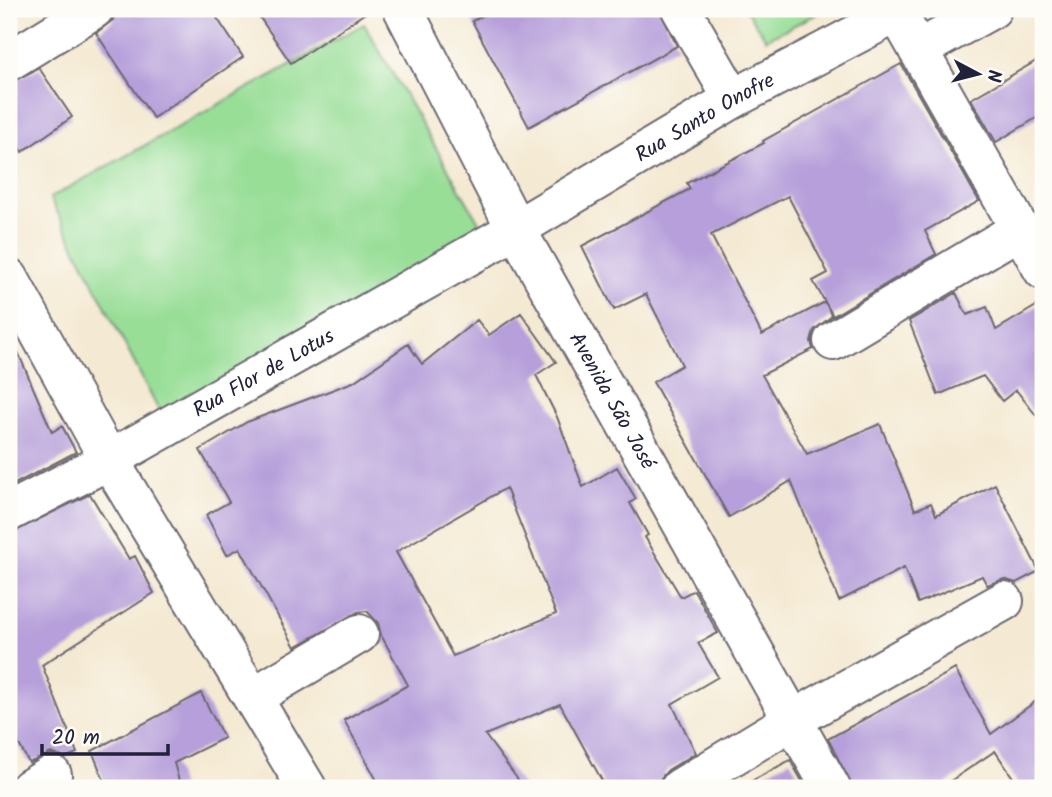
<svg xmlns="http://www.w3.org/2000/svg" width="1052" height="797" font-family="Kalam,sans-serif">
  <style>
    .green { fill: #98de97; stroke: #5d8069; stroke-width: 2 }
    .building { fill: #b69fda; fill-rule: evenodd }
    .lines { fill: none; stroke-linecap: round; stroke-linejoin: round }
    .minor-casing { stroke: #6c6870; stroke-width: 42 }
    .tertiary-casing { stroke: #6c6870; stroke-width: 42 }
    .minor { stroke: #fff; stroke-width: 38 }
    .tertiary { stroke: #fff; stroke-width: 38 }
    .labels { text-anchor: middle; stroke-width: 5; stroke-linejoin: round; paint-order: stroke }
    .street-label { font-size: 21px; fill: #22223b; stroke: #fdfcf7 }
  </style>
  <rect width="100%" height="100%" fill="#fdfcf7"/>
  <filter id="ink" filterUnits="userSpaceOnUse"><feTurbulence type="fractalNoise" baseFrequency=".0143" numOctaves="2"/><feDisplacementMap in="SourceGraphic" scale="14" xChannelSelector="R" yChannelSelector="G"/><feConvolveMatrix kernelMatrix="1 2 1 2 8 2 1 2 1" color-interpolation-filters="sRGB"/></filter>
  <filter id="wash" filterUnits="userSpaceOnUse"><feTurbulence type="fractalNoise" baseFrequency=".00686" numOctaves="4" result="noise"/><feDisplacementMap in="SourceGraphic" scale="28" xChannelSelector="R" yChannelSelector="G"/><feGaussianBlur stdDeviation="1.57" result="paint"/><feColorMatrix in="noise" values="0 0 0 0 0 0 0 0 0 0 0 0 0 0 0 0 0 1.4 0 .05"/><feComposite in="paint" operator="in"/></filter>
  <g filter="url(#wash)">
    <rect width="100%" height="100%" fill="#f4e9d2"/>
    <path class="green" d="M 745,9 L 827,9 L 766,39 Z
      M 364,24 L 491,243 L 161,415 L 50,198 Z"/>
    <g id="blocks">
      <path class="building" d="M 116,9 L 211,9 L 243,57 L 153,118 L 96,33 L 113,20 Z
        M 254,9 L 371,9 L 291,63 Z
        M 496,9 L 659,9 L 677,46 L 529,127 L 472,21 Z
        M 1043,57 L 1043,114 L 996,142 L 971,99 Z
        M 901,64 L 979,201 L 925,231 L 936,254 L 833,316 L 825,302 L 832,316 L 814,330 L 811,341 L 813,349 L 762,375 L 807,454 L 880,424 L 915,510 L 931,503 L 936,515 L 995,484 L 1039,571 L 1016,583 L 1004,579 L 987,585 L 982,576 L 918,603 L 904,568 L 839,601 L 791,481 L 729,517 L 653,382 L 682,365 L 646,294 L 614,310 L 582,246 L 690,189 L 687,183 L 764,143 L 763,141 ZM 788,196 L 828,273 L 813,281 L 825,302 L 762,335 L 711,235 Z
        M 39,68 L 72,117 L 22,152 L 9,132 L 9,83 Z
        M 956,293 L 967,315 L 987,307 L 996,330 L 1043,302 L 1043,424 L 1016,390 L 1002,401 L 983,376 L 938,395 L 909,321 Z
        M 521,313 L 556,362 L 536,375 L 557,417 L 583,487 L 617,467 L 636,499 L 630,503 L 648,535 L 645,537 L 681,597 L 694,590 L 718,633 L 698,643 L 718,677 L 672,704 L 696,753 L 668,770 L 661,778 L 658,788 L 606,788 L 560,704 L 485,735 L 524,788 L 381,788 L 344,720 L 408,685 L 381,635 L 378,623 L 367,611 L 358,612 L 295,647 L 240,548 L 227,555 L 206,515 L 229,502 L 200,450 L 247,422 L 353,382 L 408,344 L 422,364 L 477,320 L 489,335 ZM 506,488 L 556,614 L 453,656 L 396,552 Z
        M 9,331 L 52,432 L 62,426 L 76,452 L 9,487 Z
        M 90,494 L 129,559 L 135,556 L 154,593 L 42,665 L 77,753 L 65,758 L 51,753 L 29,763 L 9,726 L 9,534 Z
        M 955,669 L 991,734 L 1043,696 L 1043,788 L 1020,788 L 995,751 L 940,788 L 853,788 L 828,739 Z
        M 201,693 L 224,738 L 174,763 L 181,788 L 107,788 L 92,751 Z
        M 790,760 L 806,788 L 739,788 Z"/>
    </g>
  </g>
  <g filter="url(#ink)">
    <use href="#blocks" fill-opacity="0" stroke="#6c6870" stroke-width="2"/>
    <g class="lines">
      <defs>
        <g id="minor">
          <path id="s1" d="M 403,9 L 516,229 L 831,788"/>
          <path d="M 681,9 L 733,99"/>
          <path d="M 895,9 L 1043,270"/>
          <path d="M 918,50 L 992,9"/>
          <path d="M 9,61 L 94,9"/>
          <path d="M 833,341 L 1020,229"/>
          <path id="s2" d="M 9,512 L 109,460 L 516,229 L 733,99 L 897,13"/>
          <path d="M 253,697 L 359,634"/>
          <path d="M 30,788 L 52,775"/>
          <path d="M 680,788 L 794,719 L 1004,601"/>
        </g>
        <path id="tertiary" d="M 9,278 L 109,460 L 307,788"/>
      </defs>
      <use href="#minor" class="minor-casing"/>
      <use href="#tertiary" class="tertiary-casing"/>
      <use href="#minor" class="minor"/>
      <use href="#tertiary" class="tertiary"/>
    </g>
  </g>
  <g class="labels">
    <g class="street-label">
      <text dy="7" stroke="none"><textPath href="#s2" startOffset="800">Rua Santo Onofre</textPath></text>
      <text dy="7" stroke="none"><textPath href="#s2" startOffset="290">Rua Flor de Lotus</textPath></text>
      <text dy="7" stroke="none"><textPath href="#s1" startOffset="444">Avenida São José</textPath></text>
    </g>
  </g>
  <rect width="1052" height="797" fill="none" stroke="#fdfcf7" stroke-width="35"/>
  <g transform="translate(978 74) rotate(97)" stroke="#fdfcf7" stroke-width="5" paint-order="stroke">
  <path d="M0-5L12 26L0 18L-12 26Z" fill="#22223b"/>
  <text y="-10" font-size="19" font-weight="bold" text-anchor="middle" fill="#22223b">N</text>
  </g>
  <path d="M42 744v10h126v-10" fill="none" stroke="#22223b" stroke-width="3.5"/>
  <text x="52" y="744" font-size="21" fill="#22223b" stroke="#fdfcf7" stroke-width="5" paint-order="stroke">20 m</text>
</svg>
